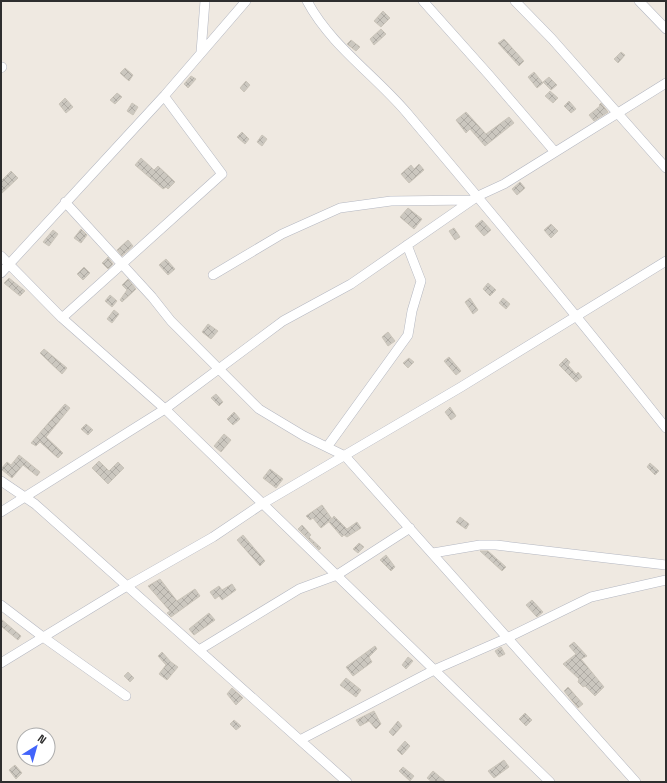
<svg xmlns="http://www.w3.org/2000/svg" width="667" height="783" font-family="'Space Grotesk',sans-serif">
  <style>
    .building { fill: url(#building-cross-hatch); stroke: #cbc5ba }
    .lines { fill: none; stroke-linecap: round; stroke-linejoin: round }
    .minor-casing { stroke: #b4b7c1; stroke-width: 10 }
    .minor { stroke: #fff; stroke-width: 9 }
  </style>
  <defs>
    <pattern id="building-cross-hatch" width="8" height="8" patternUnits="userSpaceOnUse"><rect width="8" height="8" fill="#cbc7bf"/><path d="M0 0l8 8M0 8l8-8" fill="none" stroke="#afaba4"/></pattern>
  </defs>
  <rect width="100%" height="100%" fill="#efe9e1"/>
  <path class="building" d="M 383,11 L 390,18 L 381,27 L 374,21 Z
    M 381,29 L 386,34 L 374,45 L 370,39 Z
    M 504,39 L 524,61 L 519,66 L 498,43 Z
    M 351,40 L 360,47 L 356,51 L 347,44 Z
    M 621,52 L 625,55 L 618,63 L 614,59 Z
    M 125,68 L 133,75 L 129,81 L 120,73 Z
    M 534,72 L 543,83 L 537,88 L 528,77 Z
    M 191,76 L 196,79 L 188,88 L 184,84 Z
    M 549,77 L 557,85 L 551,90 L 543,82 Z
    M 246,81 L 250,85 L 244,92 L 240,88 Z
    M 550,91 L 558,98 L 553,103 L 545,96 Z
    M 117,93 L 122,97 L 115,104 L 110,100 Z
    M 65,98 L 73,107 L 66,113 L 59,104 Z
    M 569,101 L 576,109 L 571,113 L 564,106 Z
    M 132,103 L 138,107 L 133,115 L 127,111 Z
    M 601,103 L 608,112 L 594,121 L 589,115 L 600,106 L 599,105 Z
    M 466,112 L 486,134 L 509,117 L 514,123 L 485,146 L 470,129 L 466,133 L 456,120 Z
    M 242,132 L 249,139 L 245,144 L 237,137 Z
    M 262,135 L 267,139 L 262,146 L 257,142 Z
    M 141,158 L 154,170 L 158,166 L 175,182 L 168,189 L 166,187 L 163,189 L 135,165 Z
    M 419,164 L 424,170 L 409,183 L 401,174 L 411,165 L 414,169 Z
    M 11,171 L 18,178 L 1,194 L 1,181 Z
    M 520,182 L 525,188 L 517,195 L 512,189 Z
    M 408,208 L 422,219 L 414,229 L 400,217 Z
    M 482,220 L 491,230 L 484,236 L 475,226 Z
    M 551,224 L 558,231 L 551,238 L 544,230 Z
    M 454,228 L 460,237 L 455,240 L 449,231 Z
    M 81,229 L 87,235 L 81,243 L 74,238 Z
    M 53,230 L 58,234 L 49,246 L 43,242 Z
    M 128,240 L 133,246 L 122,256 L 117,250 Z
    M 108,257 L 113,264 L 108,269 L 102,263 Z
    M 166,259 L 175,269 L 168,275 L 159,265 Z
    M 84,267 L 90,273 L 83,280 L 77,274 Z
    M 9,278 L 25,291 L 20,296 L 4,283 Z
    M 128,279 L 136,289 L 122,302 L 120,300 L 127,290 L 122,285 Z
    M 488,283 L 496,290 L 490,296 L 483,289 Z
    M 110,295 L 117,301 L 112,307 L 105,301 Z
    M 470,298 L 478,310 L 473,314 L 465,302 Z
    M 503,298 L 510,304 L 506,309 L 499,303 Z
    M 114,310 L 119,314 L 112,323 L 107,319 Z
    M 208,324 L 218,331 L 211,339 L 202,332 Z
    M 388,332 L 395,341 L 388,346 L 382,337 Z
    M 44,349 L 67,368 L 62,374 L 40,353 Z
    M 449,357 L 461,371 L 456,375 L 444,361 Z
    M 409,358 L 414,362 L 408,368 L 403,363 Z
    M 566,358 L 570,362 L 568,365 L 576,374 L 578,372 L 582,377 L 576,382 L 559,365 Z
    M 216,394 L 223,402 L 219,406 L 211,398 Z
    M 65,404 L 70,408 L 46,437 L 63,453 L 58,458 L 40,442 L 36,446 L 31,443 Z
    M 450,407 L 456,416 L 451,420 L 445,412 Z
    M 234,412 L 240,419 L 233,425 L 227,419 Z
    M 86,424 L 93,430 L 88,435 L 81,429 Z
    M 224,434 L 231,440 L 221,452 L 214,446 Z
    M 19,455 L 40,472 L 37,476 L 23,465 L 12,478 L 1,469 L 7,462 L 11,465 Z
    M 99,461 L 109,471 L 118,462 L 124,468 L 108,484 L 92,468 Z
    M 650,463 L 659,471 L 655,475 L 647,467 Z
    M 270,469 L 283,479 L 276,488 L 263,478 Z
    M 322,505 L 332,519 L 334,516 L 347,529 L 357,522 L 361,528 L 347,537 L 344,535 L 342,537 L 329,522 L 331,520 L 321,528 L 313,518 L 310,520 L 306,516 Z
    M 460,517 L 469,524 L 466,529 L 456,522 Z
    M 302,525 L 311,535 L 309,537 L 321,548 L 319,550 L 298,529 Z
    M 243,535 L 265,561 L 260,566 L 237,540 Z
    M 359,543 L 364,547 L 358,553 L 353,549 Z
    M 480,551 L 488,551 L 506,567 L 502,571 Z
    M 386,555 L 395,567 L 391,571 L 380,560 Z
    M 160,579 L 177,601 L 195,589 L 200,596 L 171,617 L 167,613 L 170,611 L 148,586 Z
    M 232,584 L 236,590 L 222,600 L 219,596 L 215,599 L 210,592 L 219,586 L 222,590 Z
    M 532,600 L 543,612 L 537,617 L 526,605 Z
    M 209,613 L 215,620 L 194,635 L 189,629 Z
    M 1,619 L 21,636 L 18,640 L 1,626 Z
    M 574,642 L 587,656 L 581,659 L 604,687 L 595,696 L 585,686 L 583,687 L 578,682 L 579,679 L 563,664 L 576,654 L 569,646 Z
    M 375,646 L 377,649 L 369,657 L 372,662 L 353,676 L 346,667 Z
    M 501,647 L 505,654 L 499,657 L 495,651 Z
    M 162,652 L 171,662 L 178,667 L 167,680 L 159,674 L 166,665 L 158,656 Z
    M 408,657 L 413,661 L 406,669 L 402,665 Z
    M 128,672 L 134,678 L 130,682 L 124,676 Z
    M 346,678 L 361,690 L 356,697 L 340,685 Z
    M 568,687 L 583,704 L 578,708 L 564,691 Z
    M 232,688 L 243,698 L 236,705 L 227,694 Z
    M 374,711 L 381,724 L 376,729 L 369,721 L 360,726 L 356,720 Z
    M 525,713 L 532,720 L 526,726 L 519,719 Z
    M 234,720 L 241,726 L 236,730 L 230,724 Z
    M 398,721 L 402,726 L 393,736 L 389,732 Z
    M 405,741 L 410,746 L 402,755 L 397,750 Z
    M 504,760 L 509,767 L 494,778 L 488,771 Z
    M 15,765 L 22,773 L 16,779 L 9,770 Z
    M 403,767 L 414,776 L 410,781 L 399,771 Z
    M 433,771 L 446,782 L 432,782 L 427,778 Z"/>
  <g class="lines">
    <defs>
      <path id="minor" d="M 307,1 C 331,46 375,75 407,113 C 495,217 582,322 666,428
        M 423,1 L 489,75 L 555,152
        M 515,1 L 552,39 L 666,168
        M 639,1 L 666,29
        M 201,52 L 205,1
        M 1,68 L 2,67
        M 65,202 L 152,297 L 171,321 L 259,409 L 304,436 L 345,456 L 636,782
        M 1,256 L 62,318 L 165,409 L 550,782
        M 1,273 L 165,95 L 246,1
        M 213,275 L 282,234 L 340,208 L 391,201 L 472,200
        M 62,318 L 222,174 L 164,96
        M 327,447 L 408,335 L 412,311 L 421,281 L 407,245
        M 1,481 L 35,504 L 347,782
        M 1,512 L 165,409 L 283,321 L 351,284 L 478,196 L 504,184 L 666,83
        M 433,553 L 480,545 L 496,545 L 666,565
        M 1,605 L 43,637 L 126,696
        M 199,650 L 299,589 L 337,575 L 410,528
        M 1,663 L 127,586 L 213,537 L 262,504 L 461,387 L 666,261
        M 300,740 L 436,669 L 507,638 L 591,597 L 666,580"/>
    </defs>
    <use href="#minor" class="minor-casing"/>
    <use href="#minor" class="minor"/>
  </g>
  <rect width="667" height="783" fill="none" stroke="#2e2e2e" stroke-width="4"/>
  <g transform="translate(36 747) rotate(37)"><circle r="19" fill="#ffffff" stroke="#ababab"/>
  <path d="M0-3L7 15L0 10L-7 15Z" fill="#4264fb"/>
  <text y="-6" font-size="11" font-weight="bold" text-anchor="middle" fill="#2e2e2e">N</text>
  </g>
</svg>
